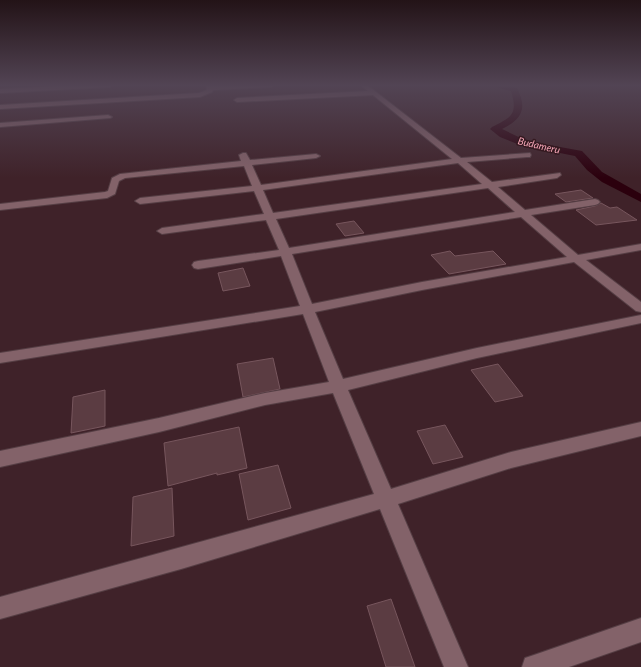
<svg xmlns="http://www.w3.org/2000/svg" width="641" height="667" font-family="Lato,sans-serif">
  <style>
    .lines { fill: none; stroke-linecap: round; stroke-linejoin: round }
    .canal { fill: #2b000d; fill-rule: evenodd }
    .building { fill: #5b3c42; stroke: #77565d }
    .street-casing { stroke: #553e44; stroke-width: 2 }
    .street { fill: #836269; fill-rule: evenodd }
    .labels { text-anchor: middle; stroke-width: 3; stroke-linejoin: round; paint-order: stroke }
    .far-water-label { font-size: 10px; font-style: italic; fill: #f4a5b6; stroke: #341920 }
  </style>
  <rect width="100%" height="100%" fill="#3f2229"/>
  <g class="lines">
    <path class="canal" d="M 495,85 L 505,85 L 517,88 C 528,109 521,120 502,129 L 527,141 L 582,151 L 602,172 L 641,194 L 641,202 L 602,182 L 587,170 L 575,156 L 520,145 L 500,137 L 490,129 L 492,127 C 512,117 518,114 511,91 L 495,87 Z"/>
  </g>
  <path class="building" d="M 581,190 L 593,198 L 566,202 L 555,194 Z
    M 601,203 L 610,208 L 617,207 L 637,220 L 596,225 L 576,210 L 595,206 Z
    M 354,221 L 364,233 L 345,236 L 336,224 Z
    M 450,251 L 455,256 L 493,251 L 506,264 L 449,274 L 431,255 Z
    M 243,268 L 250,286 L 223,291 L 218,273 Z
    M 273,358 L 280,389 L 243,397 L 237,364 Z
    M 498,364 L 523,396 L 495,402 L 471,370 Z
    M 105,390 L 105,426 L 71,433 L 73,397 Z
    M 445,425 L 463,457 L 433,464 L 417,431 Z
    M 239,427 L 247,468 L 217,475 L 217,473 L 168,486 L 164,443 Z
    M 278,465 L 291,508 L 248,520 L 239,474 Z
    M 172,488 L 174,536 L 131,546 L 133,497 Z
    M 391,599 L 415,667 L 386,667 L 367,606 Z"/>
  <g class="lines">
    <defs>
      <path id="street" d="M 82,85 L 113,85 L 110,87 L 0,93 L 0,89 Z
        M 206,85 L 274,85 L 271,87 L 213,90 L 212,92 L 200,97 L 0,109 L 0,105 L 199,93 L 207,90 Z
        M 361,85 L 367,85 L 461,158 L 530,153 L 531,155 L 530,157 L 527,157 L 467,162 L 492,182 L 560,173 L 561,175 L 557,178 L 498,187 L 525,210 L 595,199 L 598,200 L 600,202 L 598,204 L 595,205 L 531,215 L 578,255 L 641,244 L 641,250 L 586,260 L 641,302 L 641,312 L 636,311 L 574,262 L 422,290 L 315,312 L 343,379 L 477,348 L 641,315 L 641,323 L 477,358 L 348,390 L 391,489 L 511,452 L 641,422 L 641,436 L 511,468 L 398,504 L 468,667 L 444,667 L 380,509 L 181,569 L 0,619 L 0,597 L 374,494 L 333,393 L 265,405 L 159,432 L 0,467 L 0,451 L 159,418 L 265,393 L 329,382 L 303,314 L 0,363 L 0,353 L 300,306 L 281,256 L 198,269 L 194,268 L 192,265 L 194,262 L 198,261 L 279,250 L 266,220 L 162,234 L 157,231 L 162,228 L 264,214 L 254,191 L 140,204 L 135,201 L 140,198 L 252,186 L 244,166 L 125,178 L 119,181 L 115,194 L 107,198 L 0,210 L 0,204 L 105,192 L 108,191 L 112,178 L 120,174 L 241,161 L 239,155 L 243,153 L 246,153 L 250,160 L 316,154 L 320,156 L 316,158 L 252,165 L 261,185 L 452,159 L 373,95 L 237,102 L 234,100 L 237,98 L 368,91 ZM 458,163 L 482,184 L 273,213 L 263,190 ZM 488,188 L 515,212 L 289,248 L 276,219 ZM 521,217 L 567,257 L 422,282 L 312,304 L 292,254 Z
        M 108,115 L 112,117 L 110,118 L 0,127 L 0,123 Z
        M 641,618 L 641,642 L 569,667 L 522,667 L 525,658 L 534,655 Z"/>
    </defs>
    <use href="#street" class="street-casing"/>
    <use href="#street" class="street"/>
  </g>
  <linearGradient id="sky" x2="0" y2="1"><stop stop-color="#231317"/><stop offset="0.48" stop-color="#524454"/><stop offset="1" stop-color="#524454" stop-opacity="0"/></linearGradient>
  <rect width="641" height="178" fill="url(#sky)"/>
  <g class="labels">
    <g class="far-water-label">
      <text transform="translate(539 145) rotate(13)" y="4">Budameru</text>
    </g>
  </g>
</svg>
